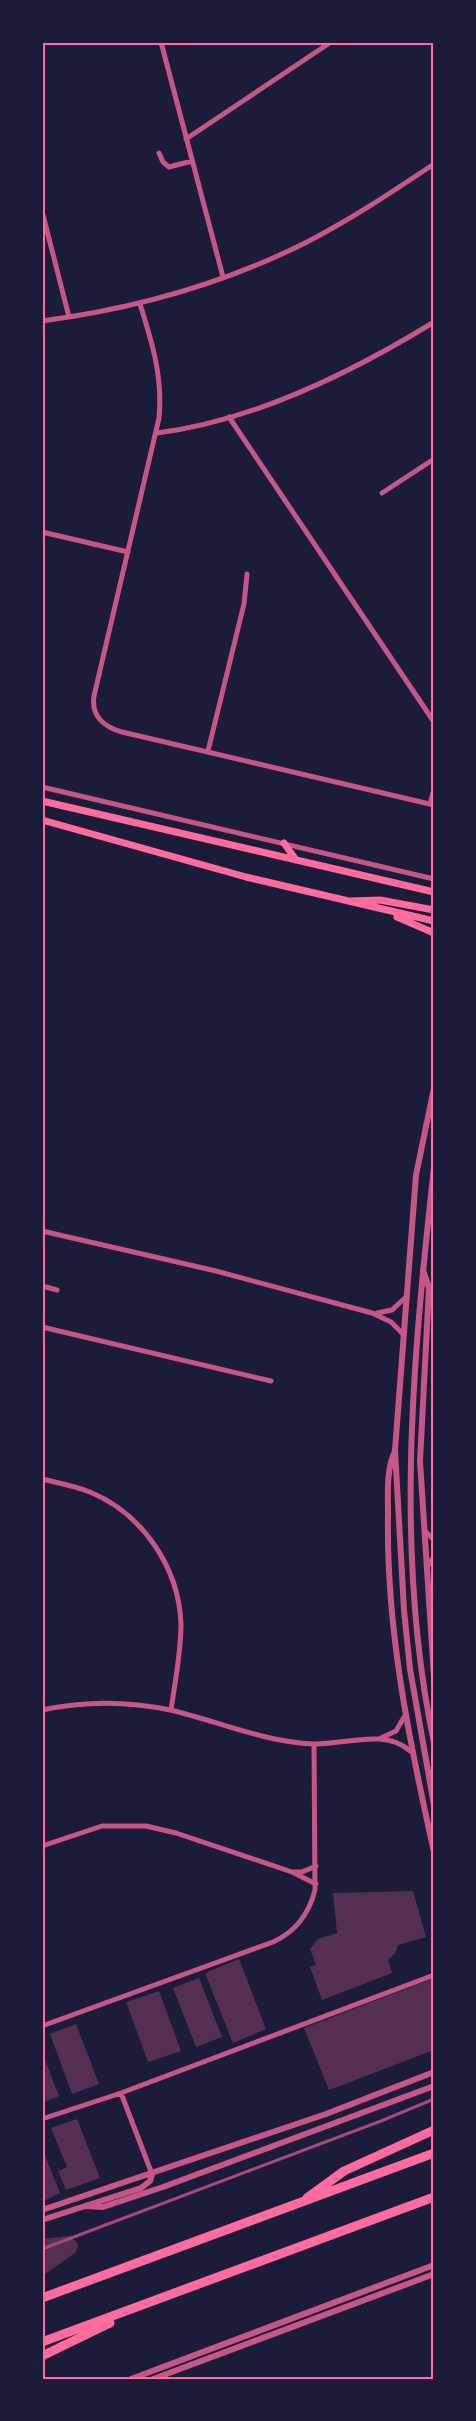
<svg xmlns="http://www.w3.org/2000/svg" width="476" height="2421" font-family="Quicksand,sans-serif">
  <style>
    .building { fill: #542f53 }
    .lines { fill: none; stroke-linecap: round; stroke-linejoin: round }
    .minor { stroke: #c65784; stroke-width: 5 }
    .tertiary { stroke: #c65784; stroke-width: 6 }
    .secondary { stroke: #ff6b9d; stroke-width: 7 }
    .motorway { stroke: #ff6b9d; stroke-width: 9 }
    .rail { stroke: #a44b75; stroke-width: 3 }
    .neatline { fill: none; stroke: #ff6b9d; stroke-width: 2 }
  </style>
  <rect width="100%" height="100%" fill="#1b1b3a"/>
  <path class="building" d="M 413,1891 L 426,1937 L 398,1945 L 395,1954 L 388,1959 L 392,1973 L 322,2000 L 310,1967 L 316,1965 L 310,1949 L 318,1939 L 337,1933 L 333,1893 Z
    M 239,1959 L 266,2029 L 233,2043 L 205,1973 Z
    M 199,1978 L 222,2037 L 196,2047 L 173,1988 Z
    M 434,1978 L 434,2050 L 329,2090 L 304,2028 Z
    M 159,1991 L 181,2051 L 148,2062 L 126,2002 Z
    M 76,2024 L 99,2084 L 72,2094 L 50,2034 Z
    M 42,2052 L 59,2096 L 42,2103 Z
    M 77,2119 L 100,2178 L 66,2190 L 58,2171 L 67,2167 L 51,2128 Z
    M 42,2148 L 60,2193 L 42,2202 Z
    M 68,2236 L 77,2242 L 78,2247 L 75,2253 L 42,2276 L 42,2239 Z"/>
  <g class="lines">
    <path class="minor" d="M 161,42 L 223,277
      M 186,139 L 331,42
      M 159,153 L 163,162 L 169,167 L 192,161
      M 42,211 L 69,317
      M 140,304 C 152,342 163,377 159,418 L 94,696 C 91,716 104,727 122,732 L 434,805
      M 42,321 C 133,309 223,284 305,243 C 350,220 392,192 434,164
      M 229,417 L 434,722
      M 157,433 C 254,421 351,373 434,322
      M 382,493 L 434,459
      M 42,532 L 128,552
      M 208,751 L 244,604 L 247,574
      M 42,787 L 434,879
      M 430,804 L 434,789
      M 42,1231 L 216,1271 L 372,1313 L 391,1322 L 404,1335
      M 42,1286 L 57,1290
      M 377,1313 L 392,1310 L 407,1296
      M 42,1327 L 271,1381
      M 42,1479 C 58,1483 75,1486 90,1492 C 143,1514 179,1568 181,1624 C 181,1653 175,1682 171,1710
      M 425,1531 L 434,1540
      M 427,1567 L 434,1556
      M 42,1710 C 84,1701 128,1701 170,1710 C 218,1721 264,1742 313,1744 C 344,1745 385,1728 410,1751
      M 381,1738 L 396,1731 L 404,1717
      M 42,1846 L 102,1826 L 146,1826 L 176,1833 L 292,1872 L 316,1884
      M 292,1872 L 302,1872 L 316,1866
      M 42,2026 L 273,1942 C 295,1932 309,1914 315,1890 L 314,1744
      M 121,2093 L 152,2174
      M 42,2119 L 121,2093 L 434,1975"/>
    <path class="tertiary" d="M 434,1088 L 416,1175 L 395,1450 L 404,1610 L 410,1669 L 434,1805
      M 434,1167 C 413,1358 394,1553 434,1743
      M 423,1270 L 429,1288 L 420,1461 L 434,1677
      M 395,1451 C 386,1470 388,1494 388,1514 C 386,1629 409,1740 434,1852
      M 87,2206 L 103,2207 L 163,2187 L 434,2086
      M 42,2210 L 326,2114 L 434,2072
      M 42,2220 L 141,2188 L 150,2181 L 152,2174
      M 131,2379 L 434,2265
      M 153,2379 L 434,2274"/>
    <path class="secondary" d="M 42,801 L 434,892
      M 42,820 L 246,877 L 434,921
      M 284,843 L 296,860
      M 351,901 L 380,900 L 434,910
      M 397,917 L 434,933"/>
    <path class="motorway" d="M 307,2198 L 344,2171 L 434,2130
      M 42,2298 L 434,2153
      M 42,2342 L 434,2197
      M 42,2356 L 110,2323"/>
    <path class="rail" d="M 42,2249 L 381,2121 L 434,2099"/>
  </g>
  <rect width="476" height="2421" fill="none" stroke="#1b1b3a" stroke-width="87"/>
  <rect x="44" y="44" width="388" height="2334" class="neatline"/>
</svg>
